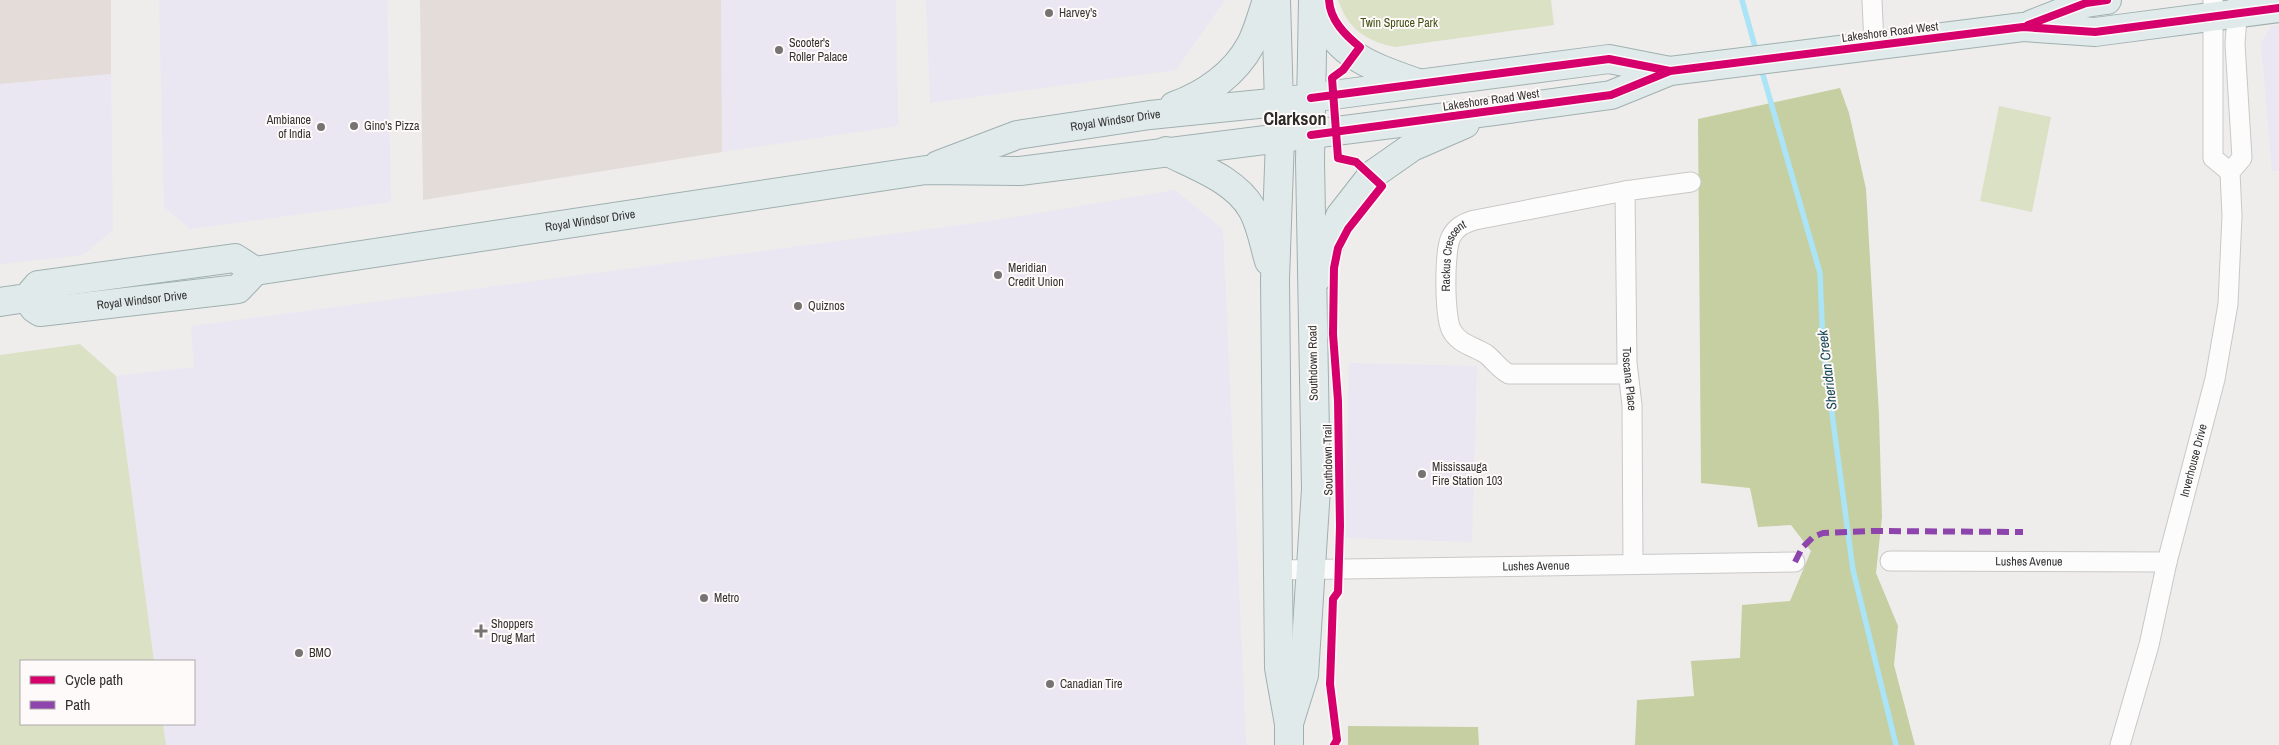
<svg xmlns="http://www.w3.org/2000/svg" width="2279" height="745" font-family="'Archivo Narrow',sans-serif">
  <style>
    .commercial { fill: #eae6f2 }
    .built { fill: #e3dcd9 }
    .green { fill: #dbe1c5 }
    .forest { fill: #c5cfa1 }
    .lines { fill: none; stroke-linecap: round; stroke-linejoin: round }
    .stream { stroke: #aae4f6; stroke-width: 5.5 }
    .street-casing { stroke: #c9c8c7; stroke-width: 21 }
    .primary-casing { stroke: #9fb0b0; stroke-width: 30 }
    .street { stroke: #fdfcfc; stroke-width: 19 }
    .primary { stroke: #e0eaea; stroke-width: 28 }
    .quiet { stroke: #8e44ad; stroke-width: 6; stroke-dasharray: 12 6; stroke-linecap: butt }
    .cycleway-casing { stroke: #fefaf9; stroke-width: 11 }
    .cycleway { stroke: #d6006c; stroke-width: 8 }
    .poi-dot { fill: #757473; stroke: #fefaf9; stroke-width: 2 }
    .labels { text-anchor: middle; stroke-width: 4; stroke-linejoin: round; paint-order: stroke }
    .poi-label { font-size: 12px; fill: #343332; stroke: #fefaf9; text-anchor: start }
    .park-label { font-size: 12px; fill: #445114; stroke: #fefaf9 }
    .street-label { font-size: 12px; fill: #343332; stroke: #fefaf9 }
    .water-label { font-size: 14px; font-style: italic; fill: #194a58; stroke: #fefaf9 }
    .district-label { font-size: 18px; font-weight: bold; fill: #2c2a29; stroke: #fefaf9 }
  </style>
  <rect width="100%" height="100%" fill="#efedec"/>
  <path class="commercial" d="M 159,0 L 387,0 L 391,202 L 190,229 L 164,207 Z
    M 721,0 L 896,0 L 898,126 L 722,152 Z
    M 926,0 L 1225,0 L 1176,70 L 930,103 Z
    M 2279,25 L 2279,171 L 2272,171 L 2261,43 L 2271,26 Z
    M 111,74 L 113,230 L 83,255 L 0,264 L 0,84 Z
    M 1175,190 L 1223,229 L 1246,745 L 166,745 L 163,724 L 194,724 L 194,661 L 154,661 L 116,376 L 194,367 L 191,326 L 984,222 Z
    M 1349,363 L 1477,366 L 1472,542 L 1345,538 Z"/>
  <path class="built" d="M 0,0 L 111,0 L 111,74 L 0,84 Z
    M 420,0 L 721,0 L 722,152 L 423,200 Z"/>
  <path class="green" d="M 1338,0 L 1551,0 L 1554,25 L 1395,47 C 1366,41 1348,29 1338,0 Z
    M 1999,106 L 2051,117 L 2032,212 L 1980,201 Z
    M 80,344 L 116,376 L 154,661 L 21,661 L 21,724 L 163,724 L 166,745 L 0,745 L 0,355 Z"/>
  <path class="forest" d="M 1840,88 L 1849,113 L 1866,189 L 1879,415 L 1882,517 L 1876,573 L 1898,626 L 1894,665 L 1915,745 L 1635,745 L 1637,700 L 1694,696 L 1691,661 L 1740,658 L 1742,605 L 1790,601 L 1811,551 L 1791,525 L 1758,527 L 1750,488 L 1701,483 L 1698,119 Z
    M 1348,726 L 1478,727 L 1479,745 L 1348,745 Z"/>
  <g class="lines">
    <path class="stream" d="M 1742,0 L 1757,54
      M 1761,68 L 1820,273 L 1823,346 L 1853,570 L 1896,745"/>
    <defs>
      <g id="street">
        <path d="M 1872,0 L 1874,45"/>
        <path d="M 2213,0 L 2213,158 L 2230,172"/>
        <path id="s1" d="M 1625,191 L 1627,363 L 1632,405 L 1633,564"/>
        <path id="s2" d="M 1628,374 L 1509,374 C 1499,369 1494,360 1486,354 C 1474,346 1460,345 1452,331 C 1444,319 1444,250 1451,237 C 1456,227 1464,223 1475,220 L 1625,191 L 1691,182"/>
        <path id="s3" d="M 1890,561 L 2167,562"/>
        <path id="s4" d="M 1277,570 L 1795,562"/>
        <path id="s5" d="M 2120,745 L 2149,645 L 2167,562 L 2215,379 L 2228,304 L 2232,216 L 2230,172 L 2242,158 L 2235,44 L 2238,2"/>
      </g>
      <g id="primary">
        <path d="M 1276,0 L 1280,139 L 1275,279 L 1279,668 L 1289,724 L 1289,745"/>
        <path d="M 1317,2 C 1330,53 1370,66 1415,82"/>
        <path d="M 2032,24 L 2086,3 L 2107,0"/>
        <path d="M 1174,106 C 1205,95 1235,74 1251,44 C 1258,31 1262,14 1267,0"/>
        <path d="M 1166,151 C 1195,166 1235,179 1252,209 C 1261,224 1264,245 1269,261"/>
        <path id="s6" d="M 938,165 L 1017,135 L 1150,115 L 1279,102 L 1609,59 L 1670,71"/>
        <path d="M 1317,278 L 1340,216 L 1372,175 L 1412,147 L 1465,124"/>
        <path id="s7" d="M 27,298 L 34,308 L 40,312 L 238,289 L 255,271"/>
        <path id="s8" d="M 0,302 L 27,298 L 38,285 L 235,258 L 255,271 L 926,170 L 1020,171 L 1494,111 L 1611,95 L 1670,71 L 1678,70 L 2023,27 L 2095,32 L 2279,8"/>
        <path d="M 1290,720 L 1304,675 L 1316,489 L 1310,161 L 1313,0"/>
      </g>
    </defs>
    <use href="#street" class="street-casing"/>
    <use href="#primary" class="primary-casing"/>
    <use href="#street" class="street"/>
    <use href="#primary" class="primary"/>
    <path class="quiet" d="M 1795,562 L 1802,548 L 1813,537 L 1823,533 L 1872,531 L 2023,532"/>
    <defs>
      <path id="cycleway" d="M 1329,0 C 1330,20 1345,35 1360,47 L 1343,70 L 1332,78 L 1338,158 L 1356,162 L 1382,186 L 1348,229 L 1338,248 L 1334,268 L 1333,334 L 1338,401 L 1340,526 L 1338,592 L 1333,599 L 1330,684 L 1337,740 L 1334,745
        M 2028,25 L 2086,3 L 2107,0
        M 1311,98 L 1609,59 L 1670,71
        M 1311,135 L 1611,95 L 1670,71 L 2023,27 L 2095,32 L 2279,8"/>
    </defs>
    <use href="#cycleway" class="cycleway-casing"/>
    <use href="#cycleway" class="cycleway"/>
  </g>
  <g class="poi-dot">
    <circle cx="1049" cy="13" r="5"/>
    <circle cx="779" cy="50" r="5"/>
    <circle cx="354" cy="126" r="5"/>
    <circle cx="321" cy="127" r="5"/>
    <circle cx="998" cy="275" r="5"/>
    <circle cx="798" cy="306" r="5"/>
    <circle cx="1422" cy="474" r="5"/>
    <circle cx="704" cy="598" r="5"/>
    <path d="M478.5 623.5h5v5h5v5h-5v5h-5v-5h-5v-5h5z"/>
    <circle cx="299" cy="653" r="5"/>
    <circle cx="1050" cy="684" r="5"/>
  </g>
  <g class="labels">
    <g class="poi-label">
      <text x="1059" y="17">Harvey's</text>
      <text x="789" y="47">Scooter's<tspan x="789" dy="14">Roller Palace</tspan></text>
      <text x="311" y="124" text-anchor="end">Ambiance<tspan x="311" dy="14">of India</tspan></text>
      <text x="364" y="130">Gino's Pizza</text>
      <text x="1008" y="272">Meridian<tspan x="1008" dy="14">Credit Union</tspan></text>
      <text x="808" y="310">Quiznos</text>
      <text x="1432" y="471">Mississauga<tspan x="1432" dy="14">Fire Station 103</tspan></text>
      <text x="714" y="602">Metro</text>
      <text x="491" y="628">Shoppers<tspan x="491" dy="14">Drug Mart</tspan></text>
      <text x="309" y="657">BMO</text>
      <text x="1060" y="688">Canadian Tire</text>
    </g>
    <g class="park-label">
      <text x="1399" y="27">Twin Spruce Park</text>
    </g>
    <g class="street-label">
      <text transform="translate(1890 32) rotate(-7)" y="4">Lakeshore Road West</text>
      <text transform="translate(1491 100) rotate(-8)" y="4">Lakeshore Road West</text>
      <text dy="4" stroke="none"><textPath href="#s6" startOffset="184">Royal Windsor Drive</textPath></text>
      <text dy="4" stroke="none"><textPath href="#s8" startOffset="606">Royal Windsor Drive</textPath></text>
      <text dy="4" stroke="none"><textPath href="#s2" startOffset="269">Rackus Crescent</textPath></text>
      <text dy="4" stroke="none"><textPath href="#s7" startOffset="122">Royal Windsor Drive</textPath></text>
      <text transform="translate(1313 363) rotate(-91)" y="4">Southdown Road</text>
      <text dy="4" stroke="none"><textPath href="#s1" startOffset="188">Toscana Place</textPath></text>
      <text transform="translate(1328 460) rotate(-91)" y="4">Southdown Trail</text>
      <text dy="4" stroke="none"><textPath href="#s5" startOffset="294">Inverhouse Drive</textPath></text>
      <text dy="4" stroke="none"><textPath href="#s3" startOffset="139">Lushes Avenue</textPath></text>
      <text dy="4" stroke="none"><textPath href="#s4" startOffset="259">Lushes Avenue</textPath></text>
    </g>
    <g class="water-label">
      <text transform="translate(1827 370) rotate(-97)" y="5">Sheridan Creek</text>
    </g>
    <g class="district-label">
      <text x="1295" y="125">Clarkson</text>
    </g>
  </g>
  <rect x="20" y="660" width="175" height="65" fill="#fefaf9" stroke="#adaaa9"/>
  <rect x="30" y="676" width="25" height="8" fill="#d6006c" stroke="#adaaa9"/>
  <text x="65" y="685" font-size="15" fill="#343332">Cycle path</text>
  <rect x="30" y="701" width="25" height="8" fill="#8e44ad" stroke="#adaaa9"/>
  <text x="65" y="710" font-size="15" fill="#343332">Path</text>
</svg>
